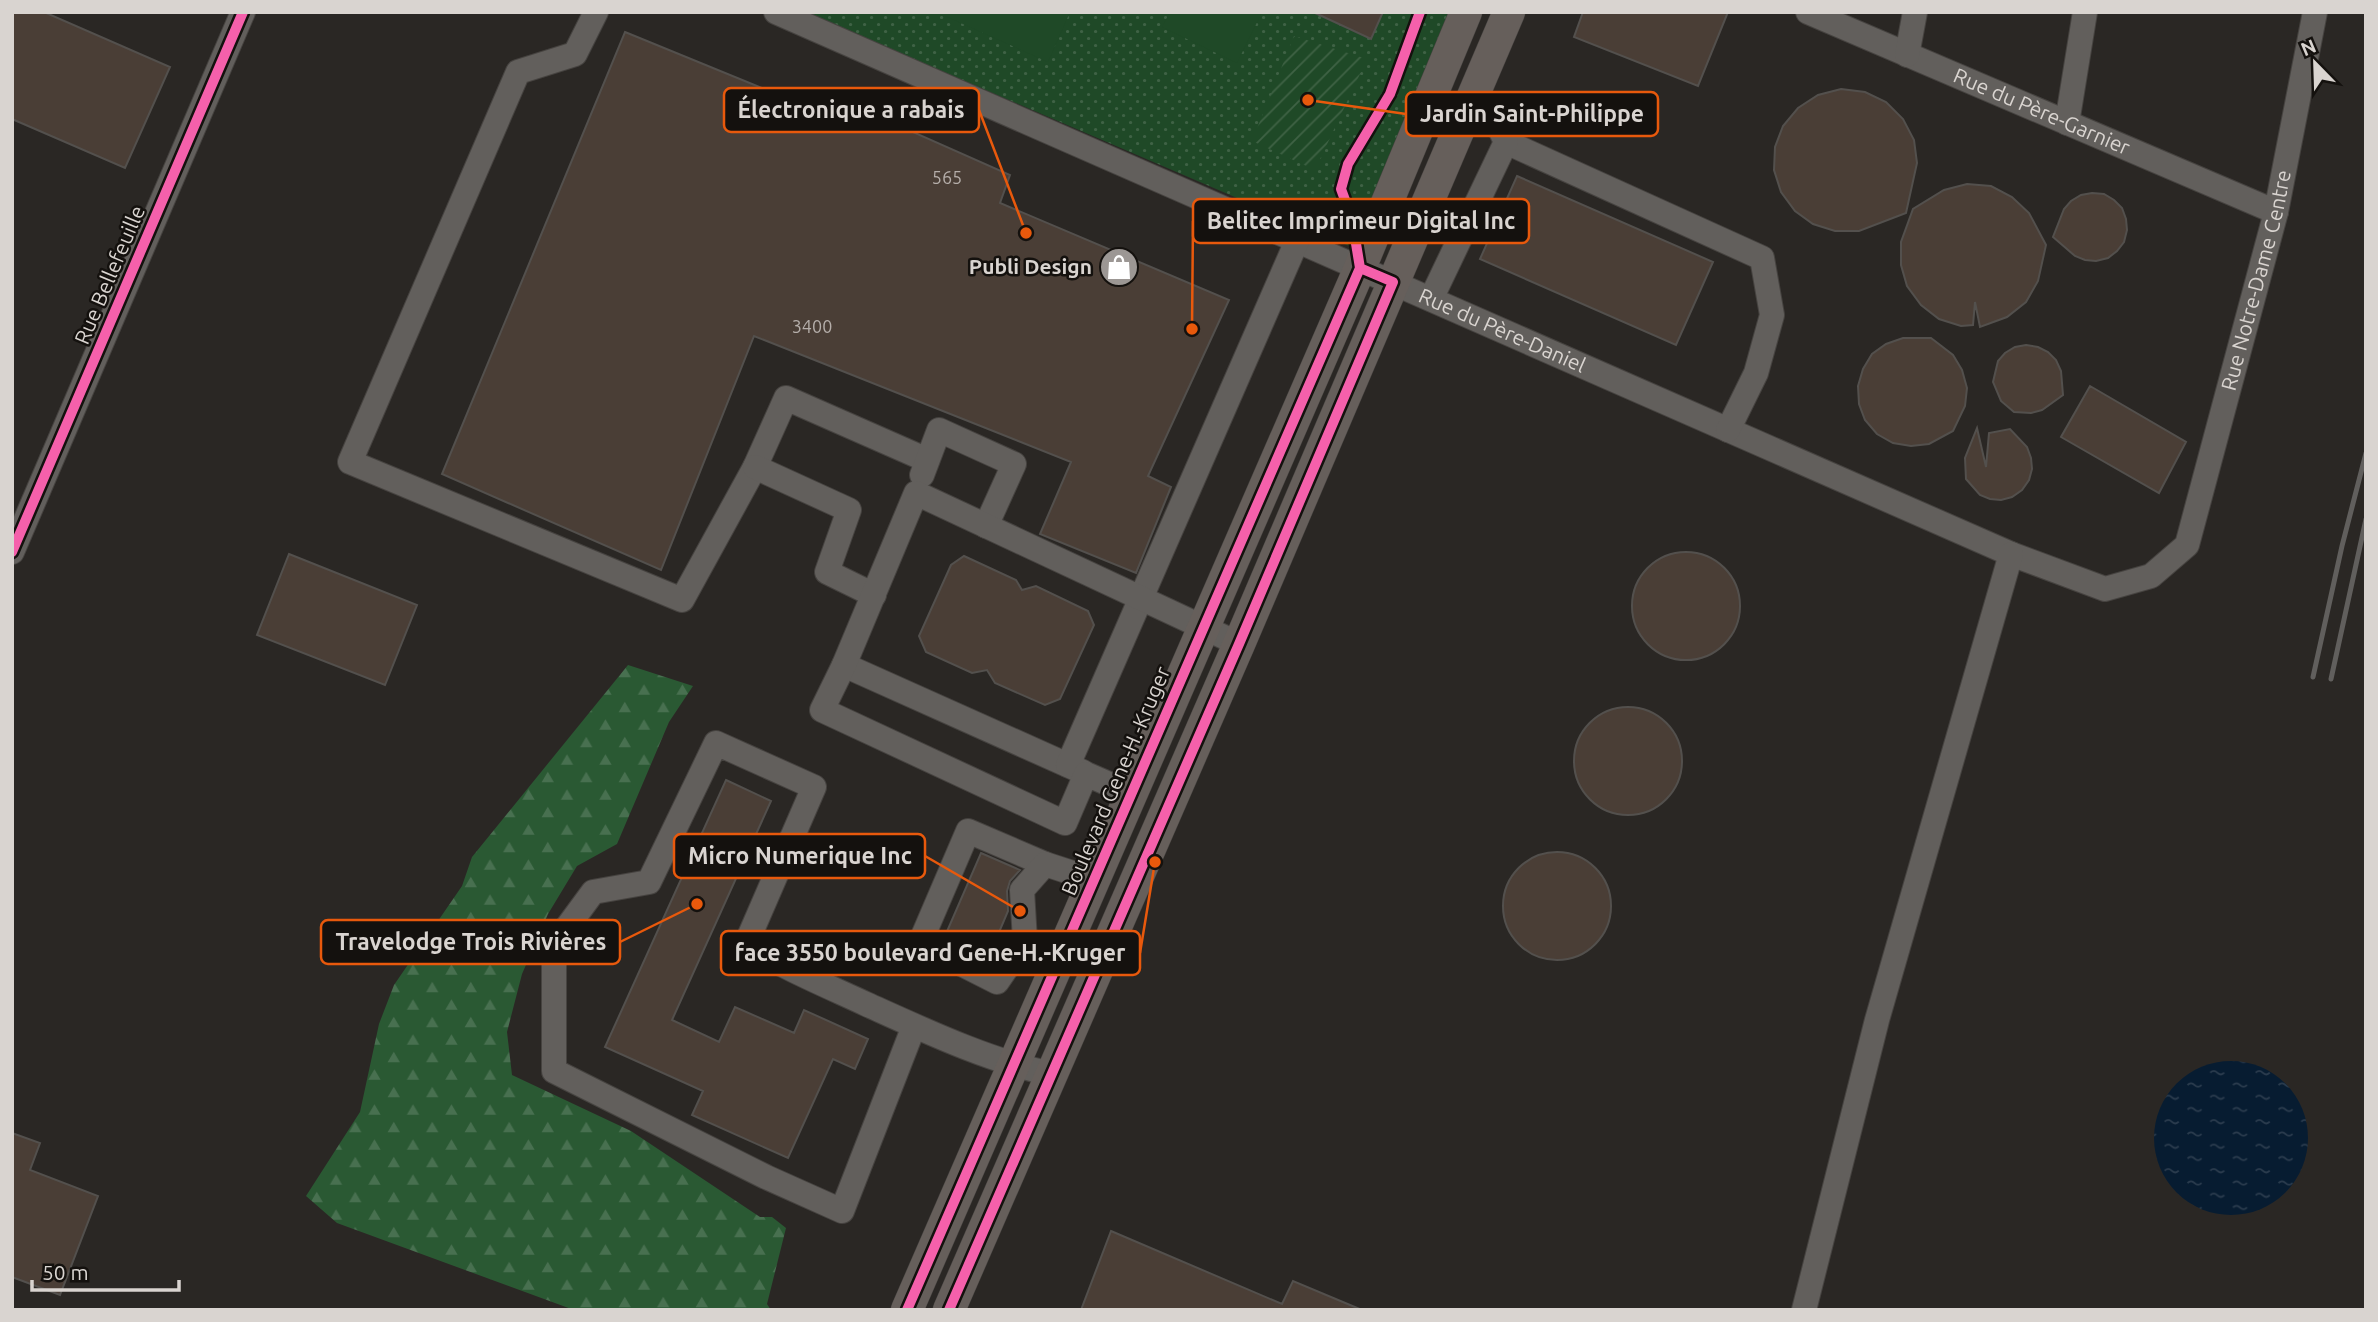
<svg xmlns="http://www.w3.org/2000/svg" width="2378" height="1322" font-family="Ubuntu,sans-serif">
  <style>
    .forest { fill: url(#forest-firs) }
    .park { fill: url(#park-dots) }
    .garden { fill: url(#garden-furrows) }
    .pitch { fill: #1f4927 }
    .water { fill: url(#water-ripples) }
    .building { fill: #4a3e36; stroke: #53504d; stroke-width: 2 }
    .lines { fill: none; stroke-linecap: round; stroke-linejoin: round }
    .minor-casing { stroke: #464340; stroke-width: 26 }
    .major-casing { stroke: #464340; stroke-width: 33 }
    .minor { stroke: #625f5c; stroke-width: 24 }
    .major { stroke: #665f5b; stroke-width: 32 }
    .rail { stroke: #615f5d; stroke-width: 5 }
    .cycleway-casing { stroke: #14110e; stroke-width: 15 }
    .cycleway { stroke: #f560ab; stroke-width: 10 }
    .labels { text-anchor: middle; stroke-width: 5; stroke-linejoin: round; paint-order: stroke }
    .number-label { font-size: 18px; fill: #b5aeaa }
    .street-label { font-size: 21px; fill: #d9d4d0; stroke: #14110e }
    .poi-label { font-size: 21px; font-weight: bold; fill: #d9d4d0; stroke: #14110e; text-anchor: end }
    .leader { fill: none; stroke: #e8590c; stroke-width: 2.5 }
    .callout-dot { fill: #e8590c; stroke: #14110e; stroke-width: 2.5 }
    .callout { fill: #14110e; stroke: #e8590c; stroke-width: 2.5 }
    .callout-label { font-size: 23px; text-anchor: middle; font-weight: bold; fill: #d9d4d0 }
  </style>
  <defs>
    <pattern id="forest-firs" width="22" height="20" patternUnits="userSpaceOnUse" patternTransform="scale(1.75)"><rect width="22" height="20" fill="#2a5933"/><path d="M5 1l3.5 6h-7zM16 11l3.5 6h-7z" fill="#487050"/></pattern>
    <pattern id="park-dots" width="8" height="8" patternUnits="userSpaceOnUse" patternTransform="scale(1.75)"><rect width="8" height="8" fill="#1f4927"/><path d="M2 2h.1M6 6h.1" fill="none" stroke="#3f6245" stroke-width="1.8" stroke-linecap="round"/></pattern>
    <pattern id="garden-furrows" width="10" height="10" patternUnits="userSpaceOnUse" patternTransform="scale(1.75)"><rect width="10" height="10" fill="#1f4927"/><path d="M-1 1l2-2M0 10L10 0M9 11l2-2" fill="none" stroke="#3f6245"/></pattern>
    <pattern id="water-ripples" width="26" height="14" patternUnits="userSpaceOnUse" patternTransform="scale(1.75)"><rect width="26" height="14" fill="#071c31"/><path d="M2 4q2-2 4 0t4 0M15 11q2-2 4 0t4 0" fill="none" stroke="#2b3c4e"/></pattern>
  </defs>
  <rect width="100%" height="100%" fill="#2a2724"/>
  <path class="forest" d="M 628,665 L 693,686 L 669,722 L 617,844 L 577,866 L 548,914 L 522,974 L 507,1032 L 512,1075 L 631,1131 L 760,1217 L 772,1217 L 786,1228 L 767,1304 L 771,1310 L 574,1310 L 337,1223 L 306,1196 L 360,1112 L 379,1024 L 394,985 L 462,886 L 472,857 Z"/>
  <path class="park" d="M 804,12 L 1476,12 L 1370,255 Z"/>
  <path class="garden" d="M 1294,36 L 1367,59 L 1315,170 L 1252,141 Z"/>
  <path class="pitch" d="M 936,12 L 1070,12 L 1048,62 Z
    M 1170,12 L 1262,12 L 1237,63 L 1162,27 Z"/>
  <path class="water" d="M2154 1138a77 77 0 1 1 154 0a77 77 0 1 1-154 0Z"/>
  <path class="building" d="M 12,12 L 44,12 L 170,67 L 125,168 L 12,119 Z
    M 1313,12 L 1383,12 L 1371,39 Z
    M 1583,12 L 1728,12 L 1698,86 L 1574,37 Z
    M 625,32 L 835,118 L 841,100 L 1010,175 L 1000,203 L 1229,300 L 1148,476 L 1171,487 L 1136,573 L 1040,534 L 1071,462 L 754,336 L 661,570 L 442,474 Z
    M 1841,89 L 1865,92 L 1886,102 L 1903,119 L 1914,140 L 1917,163 L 1906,213 L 1859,231 L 1835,231 L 1813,224 L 1795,211 L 1781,192 L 1774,170 L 1775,147 L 1783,126 L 1798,108 L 1818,95 Z
    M 1517,176 L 1713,262 L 1676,345 L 1480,259 Z
    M 1967,184 L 1991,186 L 2012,197 L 2029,213 L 2046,245 L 2038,281 L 2026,302 L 2007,317 L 1980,327 L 1975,302 L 1973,325 L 1961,326 L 1939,319 L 1921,305 L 1907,286 L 1901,265 L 1901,242 L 1913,209 L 1944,190 Z
    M 2092,193 L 2104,194 L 2114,200 L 2122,208 L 2126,219 L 2127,230 L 2124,242 L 2117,251 L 2108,258 L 2096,261 L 2085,260 L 2075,256 L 2053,237 L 2064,209 L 2071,201 L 2081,195 Z
    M 1903,338 L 1931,338 L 1953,355 L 1962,370 L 1967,388 L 1965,406 L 1953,431 L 1929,444 L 1911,446 L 1893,443 L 1877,434 L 1865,420 L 1859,404 L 1858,386 L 1863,369 L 1872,354 L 1886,344 Z
    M 2026,345 L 2038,347 L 2048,352 L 2056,360 L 2061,371 L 2063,395 L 2042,410 L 2031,413 L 2014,412 L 2001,401 L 1993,382 L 1998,361 L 2005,353 L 2015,347 Z
    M 2090,386 L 2186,442 L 2159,493 L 2061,437 Z
    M 1977,428 L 1986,467 L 1989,433 L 2010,429 L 2027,447 L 2031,458 L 2032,469 L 2029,480 L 2022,490 L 2012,497 L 2001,500 L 1990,499 L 1980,495 L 1966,479 L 1965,458 Z
    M1632 606a54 54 0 1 1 108 0a54 54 0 1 1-108 0Z
    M 289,554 L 417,605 L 385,685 L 257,635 Z
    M 964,556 L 1016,580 L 1022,590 L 1036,586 L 1088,611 L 1094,625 L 1060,699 L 1045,705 L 995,683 L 987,670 L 972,673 L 926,652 L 919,636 L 951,565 Z
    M1574 761a54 54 0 1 1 108 0a54 54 0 1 1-108 0Z
    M 726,780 L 771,801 L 672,1020 L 719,1042 L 735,1007 L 794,1033 L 804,1010 L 868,1039 L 855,1069 L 833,1059 L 788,1158 L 692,1115 L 703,1091 L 605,1047 Z
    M1503 906a54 54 0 1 1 108 0a54 54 0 1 1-108 0Z
    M 981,853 L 1020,870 L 1010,881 L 1007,891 L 1008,911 L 989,956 L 945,936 Z
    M 12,1133 L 40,1143 L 30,1170 L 98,1196 L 60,1295 L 12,1277 Z
    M 1111,1231 L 1282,1304 L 1293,1281 L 1362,1310 L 1081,1310 Z"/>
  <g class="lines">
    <defs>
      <g id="minor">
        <path d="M 596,12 L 575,54 L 518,72 L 350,462 L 682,600 L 755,467 L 786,398 L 927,460"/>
        <path id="s1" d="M 776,12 L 2011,554 L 2105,589 L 2151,576 L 2187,545 L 2276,212 L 2315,12"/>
        <path id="s2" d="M 1808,12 L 2276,212"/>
        <path d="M 1907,55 L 1915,12"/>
        <path d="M 2067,123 L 2085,12"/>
        <path d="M 1506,142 L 1762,258 L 1772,315 L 1756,373 L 1728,430"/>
        <path d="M 1431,299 L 1506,142 L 1498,125 L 1468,107"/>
        <path d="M 755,467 L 849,510 L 827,572 L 874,595"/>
        <path d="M 922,475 L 939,430 L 1014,464 L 986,526"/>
        <path d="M 12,552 L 243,12"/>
        <path d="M 844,665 L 1083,772"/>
        <path d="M 1068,765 L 1297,241"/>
        <path d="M 1132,794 L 1086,774 L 1065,823 L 822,710 L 844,665 L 916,493 L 1239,644"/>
        <path d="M 1025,941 L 997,982 L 920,943 L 968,831 L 1045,864"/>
        <path d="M 1055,969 L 1025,941 L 1022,890 L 1045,864 L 1094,880"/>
        <path d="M 914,1026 L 842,1211 L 766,1177 L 554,1071 L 554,945 L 593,892 L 649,882 L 716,743 L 814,787 L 746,944 C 784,968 825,985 866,1004 C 926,1031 987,1060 1051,1074"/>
        <path d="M 1804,1310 L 1877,1020 L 2011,554"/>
      </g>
      <path id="major" d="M 907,1310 L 1360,268 L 1466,12
        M 949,1310 L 1239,644 L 1509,12"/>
    </defs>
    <use href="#minor" class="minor-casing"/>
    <use href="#major" class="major-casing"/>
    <use href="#minor" class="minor"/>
    <use href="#major" class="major"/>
    <path class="rail" d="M 2313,677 L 2342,546 L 2366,453
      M 2331,679 L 2366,519"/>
    <defs>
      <path id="cycleway" d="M 1360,268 L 1352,219 L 1341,189 L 1348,164 L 1390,94 L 1420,12
        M 12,552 L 243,12
        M 907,1310 L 1360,268
        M 949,1310 L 1239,644 L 1393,282 L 1360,268"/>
    </defs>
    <use href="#cycleway" class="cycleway-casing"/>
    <use href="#cycleway" class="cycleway"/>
  </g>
  <defs>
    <symbol id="shop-disc" viewBox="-11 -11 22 22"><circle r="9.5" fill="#9c9794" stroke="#14110e"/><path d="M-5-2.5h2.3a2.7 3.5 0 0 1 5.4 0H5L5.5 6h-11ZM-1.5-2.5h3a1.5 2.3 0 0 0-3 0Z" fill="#fff"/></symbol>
  </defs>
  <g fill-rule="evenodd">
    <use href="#shop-disc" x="1097" y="245" width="44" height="44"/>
  </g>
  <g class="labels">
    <g class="number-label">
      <text x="947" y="184">565</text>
      <text x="812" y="333">3400</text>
    </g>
    <g class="street-label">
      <text dy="7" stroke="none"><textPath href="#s2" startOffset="254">Rue du Père-Garnier</textPath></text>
      <text transform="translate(110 275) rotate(-67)" y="7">Rue Bellefeuille</text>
      <text dy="7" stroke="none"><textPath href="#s1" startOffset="1818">Rue Notre-Dame Centre</textPath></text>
      <text dy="7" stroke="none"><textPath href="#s1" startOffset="793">Rue du Père-Daniel</textPath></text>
      <text transform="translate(1116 781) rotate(-67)" y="7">Boulevard Gene-H.-Kruger</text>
    </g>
    <g class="poi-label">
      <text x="1092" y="274">Publi Design</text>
    </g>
  </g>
  <path class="leader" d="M1026 233L979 110M1308 100L1406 114M1192 329L1193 221M1020 911L925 856M697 904L620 942M1155 862L1140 953"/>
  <g class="callout-dot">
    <circle cx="1026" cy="233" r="7"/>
    <circle cx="1308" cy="100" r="7"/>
    <circle cx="1192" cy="329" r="7"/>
    <circle cx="1020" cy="911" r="7"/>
    <circle cx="697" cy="904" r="7"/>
    <circle cx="1155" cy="862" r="7"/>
  </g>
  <g class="callout">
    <rect x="724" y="88" width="255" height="44" rx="7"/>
    <rect x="1406" y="92" width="252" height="44" rx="7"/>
    <rect x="1193" y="199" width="336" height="44" rx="7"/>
    <rect x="674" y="834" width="251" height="44" rx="7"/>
    <rect x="321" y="920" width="299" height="44" rx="7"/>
    <rect x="721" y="931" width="419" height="44" rx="7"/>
  </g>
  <g class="callout-label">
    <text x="851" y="118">Électronique a rabais</text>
    <text x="1532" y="122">Jardin Saint-Philippe</text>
    <text x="1361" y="229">Belitec Imprimeur Digital Inc</text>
    <text x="800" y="864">Micro Numerique Inc</text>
    <text x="471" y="950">Travelodge Trois Rivières</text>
    <text x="930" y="961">face 3550 boulevard Gene-H.-Kruger</text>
  </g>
  <rect width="2378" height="1322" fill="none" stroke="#d9d4d0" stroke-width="28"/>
  <g transform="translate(2315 63) rotate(337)" stroke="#14110e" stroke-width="5" paint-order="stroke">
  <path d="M0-5L12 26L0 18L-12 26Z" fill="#d9d4d0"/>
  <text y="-10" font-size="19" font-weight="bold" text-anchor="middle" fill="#d9d4d0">N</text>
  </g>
  <path d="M32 1280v10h147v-10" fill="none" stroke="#d9d4d0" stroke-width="3.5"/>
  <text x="42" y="1280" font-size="21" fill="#d9d4d0" stroke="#14110e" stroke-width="5" paint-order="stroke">50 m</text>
</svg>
